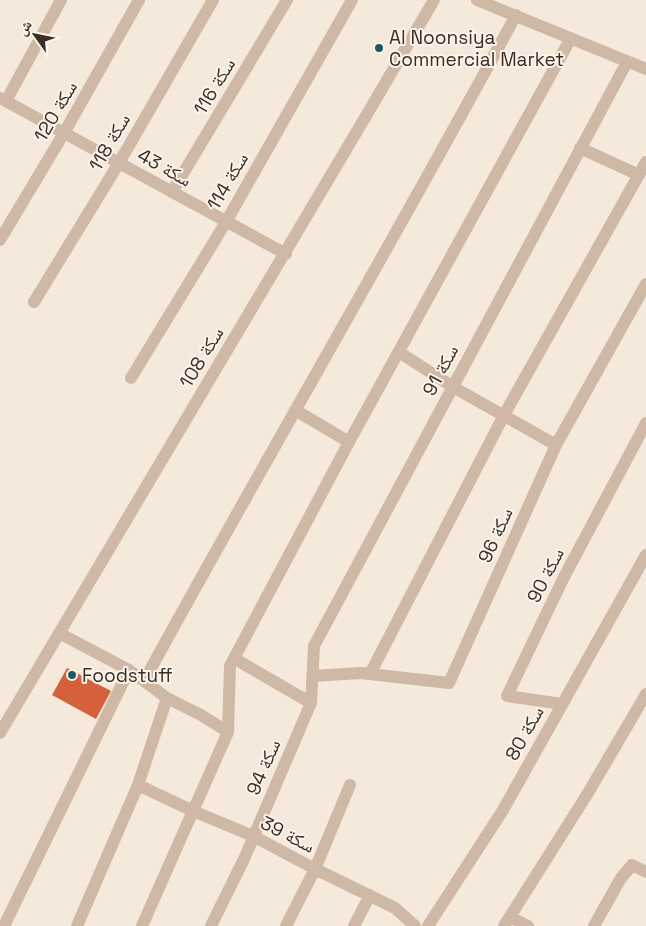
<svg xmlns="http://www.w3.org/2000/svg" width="646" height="926" font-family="'Space Grotesk','Noto Naskh Arabic',sans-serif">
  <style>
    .building { fill: #d4613b }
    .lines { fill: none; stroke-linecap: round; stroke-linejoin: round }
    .minor { stroke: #cfb9a6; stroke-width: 12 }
    .poi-dot { fill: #185c61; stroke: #fcf3e9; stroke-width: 2 }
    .labels { text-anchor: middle; stroke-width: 4; stroke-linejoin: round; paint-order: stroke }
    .poi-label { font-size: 19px; fill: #3a2e28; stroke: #fcf3e9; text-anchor: start }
    .street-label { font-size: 19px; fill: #3a2e28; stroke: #fcf3e9 }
  </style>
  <rect width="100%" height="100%" fill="#f5e9dc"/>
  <path class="building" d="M 67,668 L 111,691 L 96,719 L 52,695 Z"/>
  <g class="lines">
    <path class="minor" d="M 477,0 L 646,69
      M 0,98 L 286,254
      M 6,101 L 61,0
      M 580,148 L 639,175
      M 172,192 L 287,0
      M 0,240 L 64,133 L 139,0
      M 34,302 L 119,163 L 213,0
      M 399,352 L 453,387 L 556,445
      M 131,378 L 226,222 L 352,0
      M 295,410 L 349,442
      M 59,633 L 129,670 L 167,698 L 201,715 L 228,732
      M 235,659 L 311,703
      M 370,674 L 504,415 L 646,162
      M 312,676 L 361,673 L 449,683 L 556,445 L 646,284
      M 144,681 C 266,458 395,239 516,15
      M 562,704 L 507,696 L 563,579 L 646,423
      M 0,733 C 145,488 291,245 434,0
      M 138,785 L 193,811 L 253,836 L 315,869 L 395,908 L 415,926
      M 510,917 L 528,926
      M 4,926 L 129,670
      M 77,926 L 138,785 L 167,698
      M 142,926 L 228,732 L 230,666 L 349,442 L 571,38
      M 211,926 L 244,859 L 311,703 L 314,646 L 627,62
      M 286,926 L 315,869 L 350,785
      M 354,926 L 370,895
      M 428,926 L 503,810 L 646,555
      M 504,926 L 588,793 L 646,694
      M 594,926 L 621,878 L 632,865 L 646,872"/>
  </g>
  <g class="poi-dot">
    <circle cx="379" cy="48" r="5"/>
    <circle cx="72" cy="675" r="5"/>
  </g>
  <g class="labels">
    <g class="poi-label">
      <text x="389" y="44">Al Noonsiya<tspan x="389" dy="22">Commercial Market</tspan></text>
      <text x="82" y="682">Foodstuff</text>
    </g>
    <g class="street-label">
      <text transform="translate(214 86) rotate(-59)" y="7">سكة 116</text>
      <text transform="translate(55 111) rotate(-60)" y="7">سكة 120</text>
      <text transform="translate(109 142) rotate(-60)" y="7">سكة 118</text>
      <text transform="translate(165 167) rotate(29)" y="7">سكة 43</text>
      <text transform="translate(227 181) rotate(-60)" y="7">سكة 114</text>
      <text transform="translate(201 357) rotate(-59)" y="7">سكة 108</text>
      <text transform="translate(440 370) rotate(-62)" y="7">سكة 91</text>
      <text transform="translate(495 535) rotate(-66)" y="7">سكة 96</text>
      <text transform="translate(545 575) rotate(-63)" y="7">سكة 90</text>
      <text transform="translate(524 733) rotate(-61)" y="7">سكة 80</text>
      <text transform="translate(263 767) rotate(-67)" y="7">سكة 94</text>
      <text transform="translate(288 834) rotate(27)" y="7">سكة 39</text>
    </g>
  </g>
  <g transform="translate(35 35) rotate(303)" stroke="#fcf3e9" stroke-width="4" paint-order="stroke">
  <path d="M0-4L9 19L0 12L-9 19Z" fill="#3a2e28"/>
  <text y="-8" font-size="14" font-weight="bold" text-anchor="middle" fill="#3a2e28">ش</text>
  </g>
</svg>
